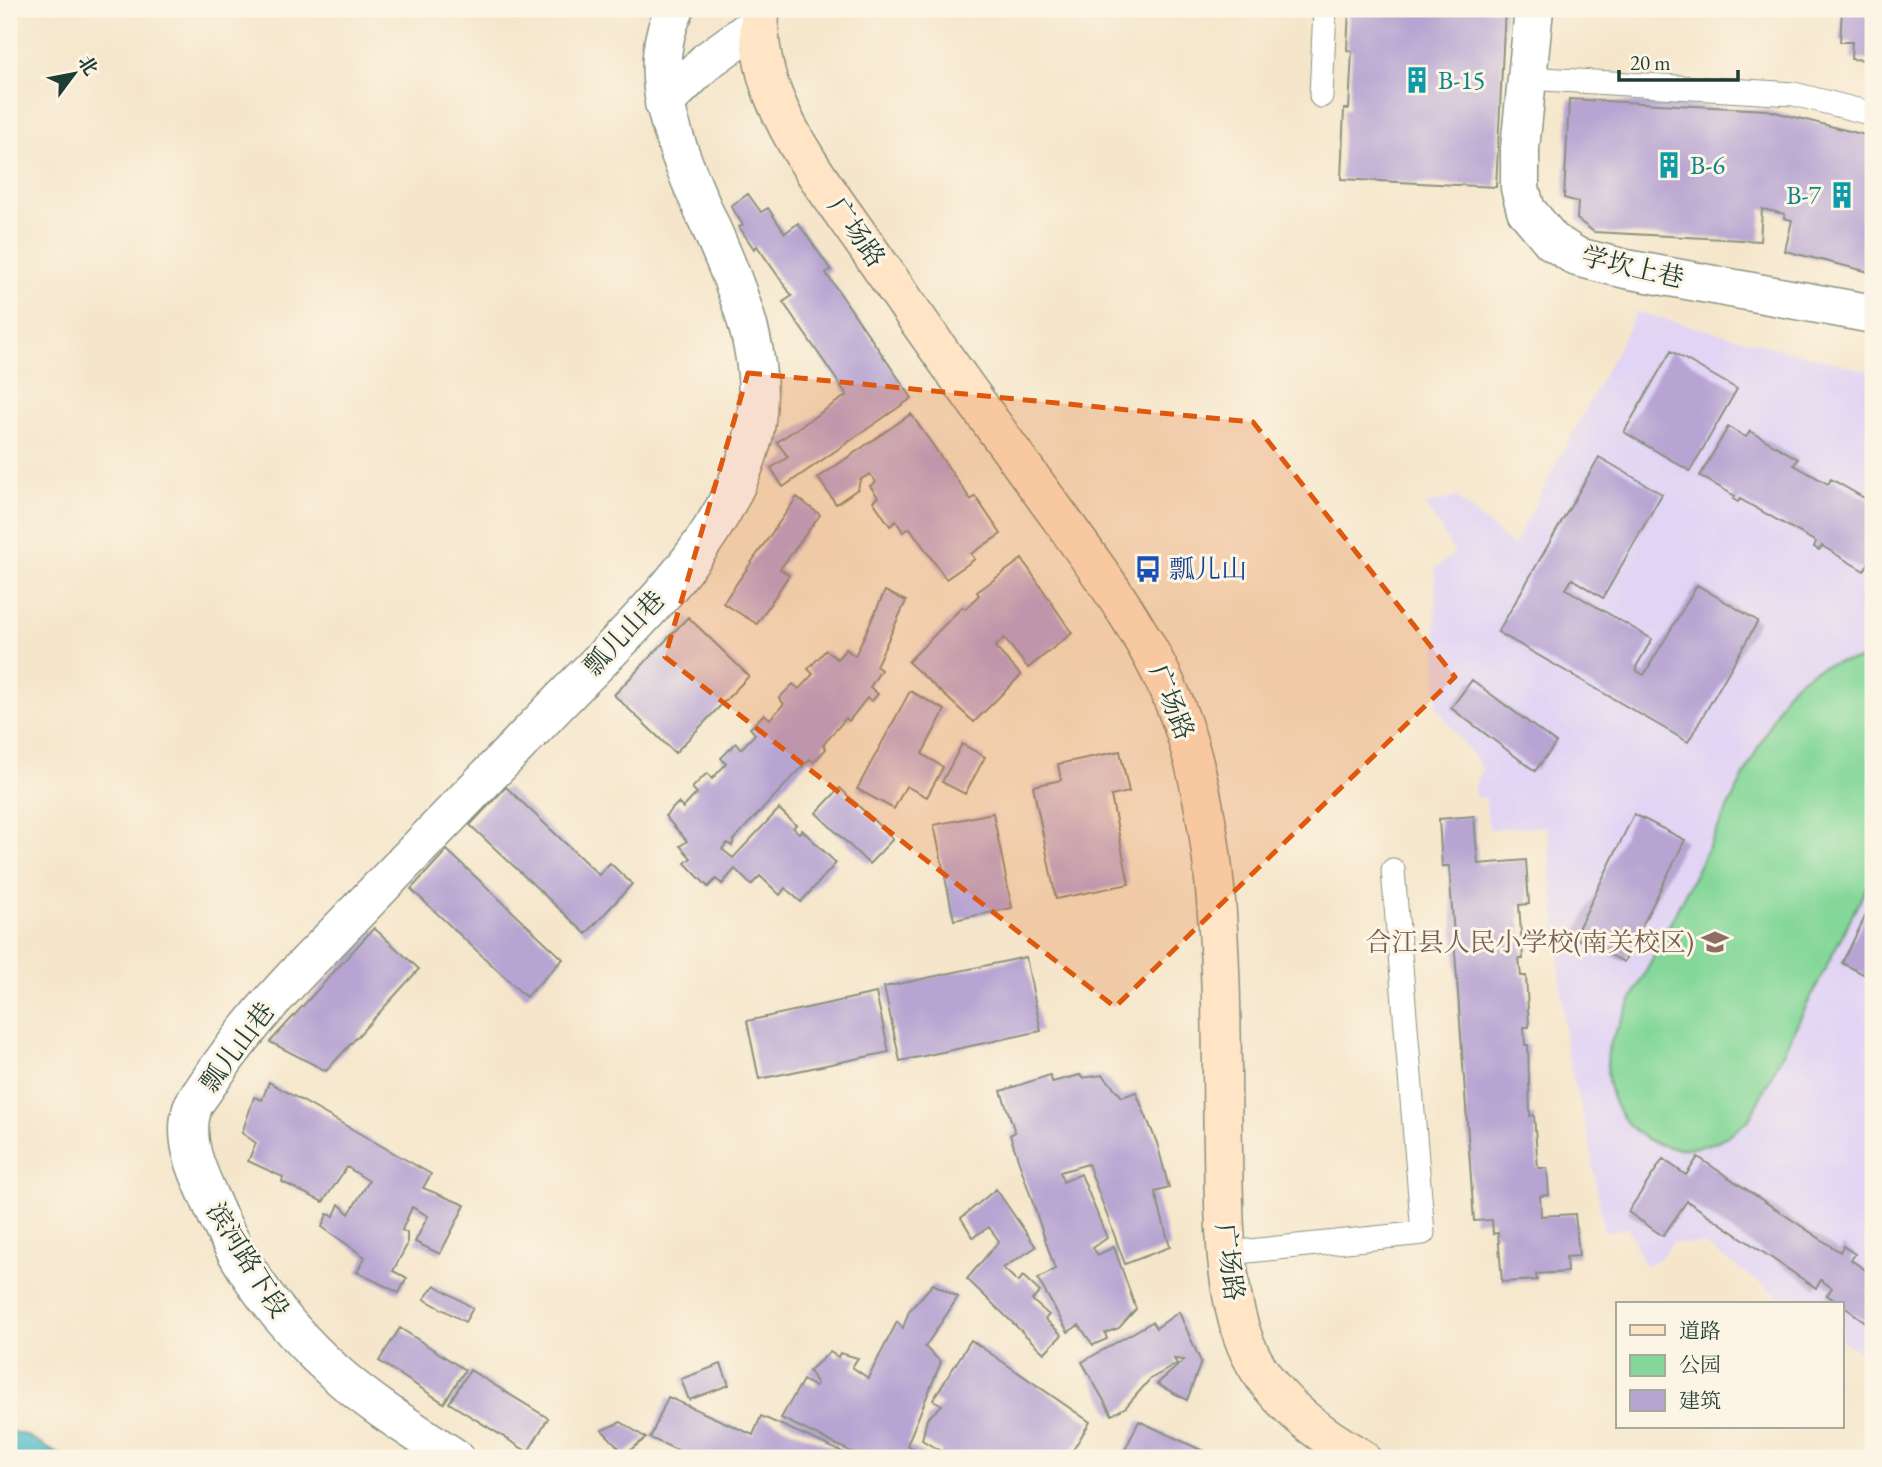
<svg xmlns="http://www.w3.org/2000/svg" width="1882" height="1467" font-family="'EB Garamond','Noto Serif SC',serif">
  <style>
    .built { fill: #e1d4f4 }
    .green { fill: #84d799; stroke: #528a66; stroke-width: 2 }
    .water { fill: #4cb9c6; stroke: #367b7d; stroke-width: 2 }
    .building { fill: #b7a4d2 }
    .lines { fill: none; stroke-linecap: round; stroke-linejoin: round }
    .lane-casing { stroke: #8a9280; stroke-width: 25 }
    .street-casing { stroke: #8a9280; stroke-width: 41 }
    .secondary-casing { stroke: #8a9280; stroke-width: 41 }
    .lane { stroke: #fff; stroke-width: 23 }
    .street { stroke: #fff; stroke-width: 38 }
    .secondary { stroke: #ffe4c6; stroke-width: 38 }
    .marked { fill: #de580e; fill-opacity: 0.2; stroke: #de580e; stroke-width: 5; stroke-dasharray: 14 9; stroke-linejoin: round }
    .labels { text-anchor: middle; stroke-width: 6; stroke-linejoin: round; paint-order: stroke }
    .culture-label { font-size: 26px; fill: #0d838f; stroke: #fcf5e5; text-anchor: start }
    .street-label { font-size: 26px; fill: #1f3d34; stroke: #fcf5e5 }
    .transit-label { font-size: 26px; fill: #164399; stroke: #fcf5e5; text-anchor: start }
    .education-label { font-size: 26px; fill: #785e54; stroke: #fcf5e5; text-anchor: end }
  </style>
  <rect width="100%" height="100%" fill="#fcf5e5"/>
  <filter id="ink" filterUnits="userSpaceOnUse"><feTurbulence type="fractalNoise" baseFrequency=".0143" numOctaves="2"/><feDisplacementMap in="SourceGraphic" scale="14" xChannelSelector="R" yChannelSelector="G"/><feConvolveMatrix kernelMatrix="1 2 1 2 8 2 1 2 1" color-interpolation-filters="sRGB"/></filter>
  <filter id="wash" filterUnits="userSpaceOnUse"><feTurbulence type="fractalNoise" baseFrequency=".00686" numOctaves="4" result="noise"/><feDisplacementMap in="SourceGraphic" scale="28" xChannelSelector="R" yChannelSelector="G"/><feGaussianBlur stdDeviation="1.57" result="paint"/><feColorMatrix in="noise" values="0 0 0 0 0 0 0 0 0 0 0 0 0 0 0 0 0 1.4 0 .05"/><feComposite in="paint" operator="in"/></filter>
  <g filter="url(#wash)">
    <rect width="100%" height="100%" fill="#f5e6cb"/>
    <path class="built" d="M 1637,312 L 1873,372 L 1873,1362 L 1842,1340 L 1842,1304 L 1790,1304 L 1703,1244 L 1672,1243 L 1661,1257 L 1646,1266 L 1627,1227 L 1604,1233 L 1589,1140 L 1567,1054 L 1547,826 L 1489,829 L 1485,797 L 1477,798 L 1474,790 L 1482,768 L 1437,707 L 1435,569 L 1455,553 L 1425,505 L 1456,497 L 1513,546 Z"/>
    <path class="green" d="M 1859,660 L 1873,664 L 1873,874 L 1750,1118 C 1685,1183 1593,1136 1609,1045 L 1786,692 C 1808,670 1828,661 1859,660 Z"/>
    <path class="water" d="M 9,1431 L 26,1435 L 64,1458 L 9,1458 Z"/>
    <g id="blocks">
      <path class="building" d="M 1349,9 L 1505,9 L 1496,187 L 1341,179 L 1344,109 L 1349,109 L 1352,51 L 1347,50 Z
        M 1842,9 L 1873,9 L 1873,60 L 1851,59 L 1852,42 L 1840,42 Z
        M 1569,99 L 1767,110 L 1873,137 L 1873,273 L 1785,251 L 1792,220 L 1784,218 L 1785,214 L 1762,209 L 1760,241 L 1594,232 L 1577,219 L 1578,202 L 1564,198 Z
        M 748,194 L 761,212 L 768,208 L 785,233 L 798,223 L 831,270 L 826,273 L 912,398 L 783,487 L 771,468 L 788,457 L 777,442 L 847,395 L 783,302 L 792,296 L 757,246 L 754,249 L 739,227 L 743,225 L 731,206 Z
        M 1671,351 L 1737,389 L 1690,471 L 1624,432 Z
        M 911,414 L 971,500 L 975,496 L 1001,534 L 971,554 L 975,559 L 946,579 L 910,528 L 903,532 L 896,521 L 890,526 L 873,501 L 878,497 L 870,486 L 876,482 L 870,474 L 860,480 L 858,489 L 836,504 L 818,478 Z
        M 1728,427 L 1746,437 L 1750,431 L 1798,459 L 1794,465 L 1828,484 L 1831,479 L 1873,503 L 1873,556 L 1864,571 L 1822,546 L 1819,550 L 1814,547 L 1816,542 L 1740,499 L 1738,502 L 1733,499 L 1735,496 L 1700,476 Z
        M 1599,457 L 1662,494 L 1603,598 L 1572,579 L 1566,589 L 1652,639 L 1636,667 L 1637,671 L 1644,675 L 1697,585 L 1758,621 L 1688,742 L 1498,632 Z
        M 797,497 L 820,515 L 780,569 L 789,575 L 757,624 L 723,603 Z
        M 1022,559 L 1072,633 L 1028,668 L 1004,638 L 995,647 L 1021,675 L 974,722 L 908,662 L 962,607 L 965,609 L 979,595 L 977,592 Z
        M 885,591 L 906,601 L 876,666 L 881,670 L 870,687 L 878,694 L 872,701 L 867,698 L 849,721 L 846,718 L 823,745 L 826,749 L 814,762 L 810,759 L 734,839 L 732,846 L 727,843 L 722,849 L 733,858 L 779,809 L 796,825 L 793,828 L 799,833 L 802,830 L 836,863 L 801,902 L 785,888 L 780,895 L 760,876 L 751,885 L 735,869 L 722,884 L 716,879 L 708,887 L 685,863 L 691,858 L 680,846 L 687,841 L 665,816 L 678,803 L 683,808 L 697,793 L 692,788 L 707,773 L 712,779 L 726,764 L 721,758 L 736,743 L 741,749 L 755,734 L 750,728 L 764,714 L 770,719 L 784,704 L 779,698 L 793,684 L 799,689 L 813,674 L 808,669 L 826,650 L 837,659 L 846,649 L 855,656 Z
        M 688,617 L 749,676 L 675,753 L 614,695 Z
        M 1472,680 L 1556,743 L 1535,771 L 1451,708 Z
        M 910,691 L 945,710 L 922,754 L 943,767 L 927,797 L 906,786 L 894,809 L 857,789 Z
        M 962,744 L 985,757 L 965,794 L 942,782 Z
        M 1120,751 L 1129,792 L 1111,796 L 1129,884 L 1056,899 L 1033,786 L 1061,780 L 1058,764 Z
        M 506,787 L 599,875 L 610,863 L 632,884 L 586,934 L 470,825 Z
        M 840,788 L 893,839 L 869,864 L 816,813 Z
        M 993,813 L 1012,908 L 954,920 L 934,825 Z
        M 1634,814 L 1685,840 L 1624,962 L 1574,937 Z
        M 1474,816 L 1478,864 L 1526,860 L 1529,904 L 1519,905 L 1523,959 L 1519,959 L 1521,976 L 1526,976 L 1529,1027 L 1524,1027 L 1525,1045 L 1528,1045 L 1530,1116 L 1534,1115 L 1538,1168 L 1547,1168 L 1549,1195 L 1540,1196 L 1541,1216 L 1575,1214 L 1579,1256 L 1566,1257 L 1567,1272 L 1536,1274 L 1537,1280 L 1502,1282 L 1498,1233 L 1493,1234 L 1492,1220 L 1474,1221 L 1449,866 L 1442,866 L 1439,819 Z
        M 447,850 L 563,959 L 526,997 L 411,889 Z
        M 1873,901 L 1873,979 L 1842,963 Z
        M 374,928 L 419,969 L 326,1071 L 270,1042 Z
        M 1026,957 L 1041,1031 L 900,1061 L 884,987 Z
        M 876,993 L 889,1052 L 759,1079 L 747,1021 Z
        M 1050,1075 L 1052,1082 L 1080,1075 L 1082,1078 L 1103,1075 L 1122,1097 L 1136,1092 L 1157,1143 L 1169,1188 L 1155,1192 L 1170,1247 L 1125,1264 L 1088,1164 L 1060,1172 L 1063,1182 L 1081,1174 L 1107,1238 L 1093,1248 L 1098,1255 L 1114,1247 L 1136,1309 L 1119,1328 L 1105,1333 L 1107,1339 L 1093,1345 L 1079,1325 L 1068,1332 L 1038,1279 L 1055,1269 L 1010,1135 L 1015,1132 L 1001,1091 Z
        M 269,1082 L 431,1174 L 423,1188 L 465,1205 L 440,1254 L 415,1242 L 428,1216 L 412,1207 L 402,1230 L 407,1233 L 407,1245 L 393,1271 L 407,1278 L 399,1293 L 357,1272 L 365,1257 L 322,1227 L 327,1214 L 334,1216 L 339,1204 L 349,1214 L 369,1181 L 347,1167 L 323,1202 L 282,1182 L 283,1177 L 248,1161 L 256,1143 L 242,1133 L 254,1097 L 262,1100 Z
        M 1698,1157 L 1840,1252 L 1843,1246 L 1855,1254 L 1851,1260 L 1873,1275 L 1873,1320 L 1870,1325 L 1827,1295 L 1832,1288 L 1821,1280 L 1816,1288 L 1687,1201 L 1663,1236 L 1628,1212 L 1663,1159 L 1686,1175 Z
        M 996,1189 L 1036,1247 L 1003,1268 L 1018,1282 L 1023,1276 L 1040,1292 L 1032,1300 L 1049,1315 L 1045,1319 L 1062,1335 L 1044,1353 L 967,1279 L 999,1241 L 989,1227 L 973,1237 L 961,1218 Z
        M 933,1284 L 958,1297 L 925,1347 L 941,1362 L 907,1445 L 931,1458 L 864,1458 L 781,1418 L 803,1380 L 815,1387 L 817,1384 L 809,1371 L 830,1352 L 838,1357 L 840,1353 L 858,1358 L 852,1367 L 868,1378 L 897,1322 L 903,1328 L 909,1311 Z
        M 435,1285 L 473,1308 L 465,1322 L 424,1299 Z
        M 1179,1312 L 1201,1362 L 1187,1400 L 1157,1384 L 1184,1360 L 1174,1359 L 1177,1364 L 1150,1379 L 1126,1407 L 1112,1415 L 1082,1362 L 1152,1322 L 1156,1328 Z
        M 400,1328 L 465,1370 L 444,1403 L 379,1361 Z
        M 971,1340 L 1090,1422 L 1070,1455 L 1074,1458 L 938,1458 L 942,1452 L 922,1440 L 927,1419 L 942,1405 L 933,1400 Z
        M 721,1364 L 729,1385 L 689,1400 L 681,1379 Z
        M 470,1370 L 548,1418 L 528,1452 L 449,1403 Z
        M 668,1397 L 753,1435 L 761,1416 L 856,1458 L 695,1458 L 650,1438 Z
        M 1139,1421 L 1218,1458 L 1121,1458 Z
        M 621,1422 L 646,1438 L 625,1454 L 602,1430 Z"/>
    </g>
  </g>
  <g filter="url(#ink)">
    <use href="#blocks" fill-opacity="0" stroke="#8a9280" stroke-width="2"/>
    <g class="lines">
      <defs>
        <path id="lane" d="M 1527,78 L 1794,94 L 1873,114
          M 1321,96 L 1325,9
          M 1229,1253 L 1423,1233 L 1393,870"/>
        <path id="street" d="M 1534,9 L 1520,148 L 1520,188 L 1526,210 L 1552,241 L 1577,257 L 1626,269 L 1873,314
          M 664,103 L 707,61 L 758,24
          M 455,1458 C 416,1432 373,1406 338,1375 C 281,1325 237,1264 208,1195 C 196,1168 183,1139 192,1109 C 194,1101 202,1093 206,1086 C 238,1039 275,995 315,955 C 392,875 469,795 546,716 C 620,638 713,559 748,455 C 803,297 610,136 675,9"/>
        <path id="secondary" d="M 761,9 C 756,34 764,73 774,97 C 796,152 835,201 869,250 C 925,331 982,411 1040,490 C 1090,559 1143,626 1175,705 C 1228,836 1220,1010 1223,1151 C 1224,1211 1223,1289 1246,1345 C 1267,1396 1315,1432 1361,1458"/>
      </defs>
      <use href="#lane" class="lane-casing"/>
      <use href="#street" class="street-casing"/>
      <use href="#secondary" class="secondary-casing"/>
      <use href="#lane" class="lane"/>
      <use href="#street" class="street"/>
      <use href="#secondary" class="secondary"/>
    </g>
  </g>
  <path class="marked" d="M 748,373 L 1253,422 L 1455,677 L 1115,1007 L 665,657 Z"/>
  <defs>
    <symbol id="building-bare" viewBox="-9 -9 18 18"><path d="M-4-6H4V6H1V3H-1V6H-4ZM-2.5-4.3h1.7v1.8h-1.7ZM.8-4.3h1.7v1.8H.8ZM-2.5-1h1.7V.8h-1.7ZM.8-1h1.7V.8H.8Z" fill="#0f9aa8" stroke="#fcf5e5" stroke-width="2.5" paint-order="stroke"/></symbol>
    <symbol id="bus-bare" viewBox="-9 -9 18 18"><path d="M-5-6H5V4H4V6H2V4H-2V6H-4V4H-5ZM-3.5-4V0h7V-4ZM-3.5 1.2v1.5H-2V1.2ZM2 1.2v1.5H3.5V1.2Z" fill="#1a4fb4" stroke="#fcf5e5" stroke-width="2.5" paint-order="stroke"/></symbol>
    <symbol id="school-bare" viewBox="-9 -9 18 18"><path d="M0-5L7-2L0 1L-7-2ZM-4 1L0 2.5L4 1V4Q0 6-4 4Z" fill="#8d6e63" stroke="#fcf5e5" stroke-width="2.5" paint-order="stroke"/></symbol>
  </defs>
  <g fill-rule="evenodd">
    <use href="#building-bare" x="1398" y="61" width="38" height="38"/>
    <use href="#building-bare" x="1650" y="146" width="38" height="38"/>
    <use href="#building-bare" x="1823" y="176" width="38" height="38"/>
    <use href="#bus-bare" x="1129" y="550" width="38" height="38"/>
    <use href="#school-bare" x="1696" y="923" width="38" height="38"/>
  </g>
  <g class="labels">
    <g class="culture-label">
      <text x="1438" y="89">B-15</text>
      <text x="1690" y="174">B-6</text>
      <text x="1821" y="204" text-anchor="end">B-7</text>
    </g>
    <g class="street-label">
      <text transform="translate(857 232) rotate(55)" y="9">广场路</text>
      <text transform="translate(1633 267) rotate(13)" y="9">学坎上巷</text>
      <text transform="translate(624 633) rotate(-47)" y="9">瓢儿山巷</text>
      <text transform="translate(1172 702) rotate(68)" y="9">广场路</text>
      <text transform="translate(237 1047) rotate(-53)" y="9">瓢儿山巷</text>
      <text transform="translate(248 1260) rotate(58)" y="9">滨河路下段</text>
      <text transform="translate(1230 1262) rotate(83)" y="9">广场路</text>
    </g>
    <g class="transit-label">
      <text x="1169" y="578">瓢儿山</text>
    </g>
    <g class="education-label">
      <text x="1694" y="951">合江县人民小学校(南关校区)</text>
    </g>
  </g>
  <rect width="1882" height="1467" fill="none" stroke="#fcf5e5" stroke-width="35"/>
  <rect x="1616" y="1302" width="228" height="126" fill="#fcf5e5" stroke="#a4ab9e" stroke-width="2"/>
  <rect x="1630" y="1325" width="35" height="10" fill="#ffe4c6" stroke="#a4ab9e" stroke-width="2"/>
  <text x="1679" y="1338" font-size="21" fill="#1f3d34">道路</text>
  <rect x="1630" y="1355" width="35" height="21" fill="#84d799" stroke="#a4ab9e" stroke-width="2"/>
  <text x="1679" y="1372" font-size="21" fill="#1f3d34">公园</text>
  <rect x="1630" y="1390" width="35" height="21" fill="#b7a4d2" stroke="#a4ab9e" stroke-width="2"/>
  <text x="1679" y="1408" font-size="21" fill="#1f3d34">建筑</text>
  <g transform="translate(74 74) rotate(58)" stroke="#fcf5e5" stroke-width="5" paint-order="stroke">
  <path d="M0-5L12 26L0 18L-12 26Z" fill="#1f3d34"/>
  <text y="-10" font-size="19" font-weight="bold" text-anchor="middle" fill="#1f3d34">北</text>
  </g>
  <path d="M1619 70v10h119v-10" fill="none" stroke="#1f3d34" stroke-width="3.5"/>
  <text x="1630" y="70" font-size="21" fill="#1f3d34" stroke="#fcf5e5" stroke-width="5" paint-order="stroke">20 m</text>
</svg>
